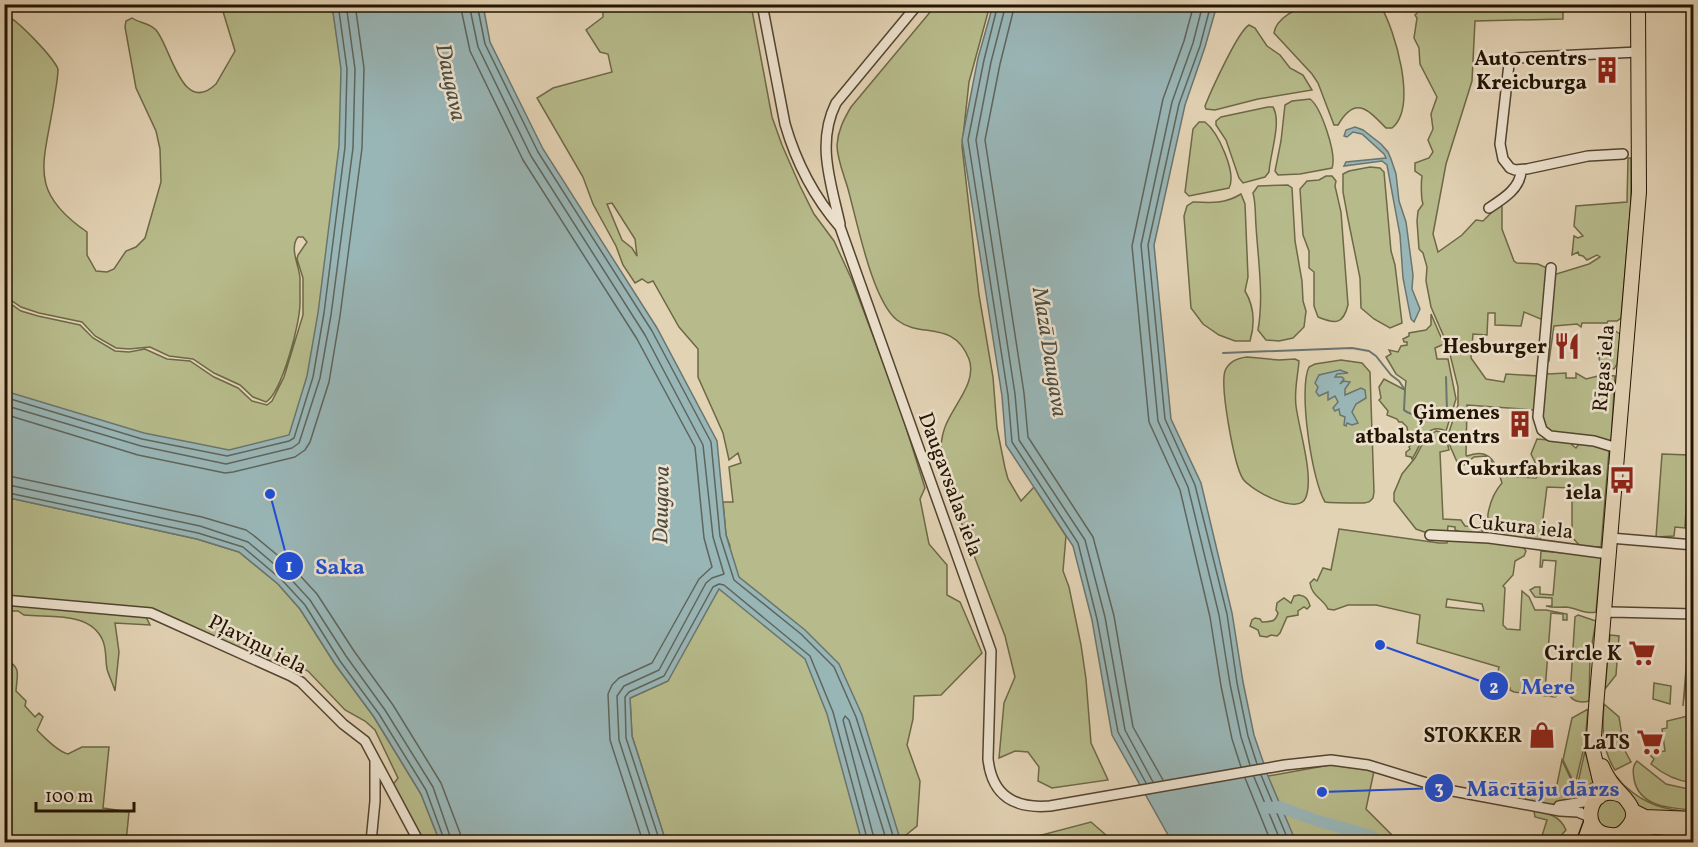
<svg xmlns="http://www.w3.org/2000/svg" width="1698" height="847" font-family="Vollkorn,serif">
  <style>
    .green { fill: #b7bb8b; stroke: #6d6846; stroke-width: 1.5; fill-rule: evenodd }
    .water { fill: #99b6b7; stroke: #6a756f; stroke-width: 1.5 }
    .lines { fill: none; stroke-linecap: round; stroke-linejoin: round }
    .shore { stroke: #5e655c; stroke-width: 1.5 }
    .stream { stroke: #6a756f; stroke-width: 2 }
    .river { stroke: #99b6b7; stroke-width: 12 }
    .minor-casing { stroke: #53442f; stroke-width: 12 }
    .major-casing { stroke: #231402; stroke-width: 15 }
    .highway-casing { stroke: #231402; stroke-width: 16 }
    .minor { stroke: #ede2cf; stroke-width: 9 }
    .major { stroke: #e3d3b5; stroke-width: 12 }
    .highway { stroke: #e3d3b5; stroke-width: 14 }
    .labels { text-anchor: middle; stroke-width: 5; stroke-linejoin: round; paint-order: stroke }
    .poi-label { font-size: 21px; font-weight: bold; fill: #231402; stroke: #ede2cf; text-anchor: end }
    .street-label { font-size: 21px; fill: #231402; stroke: #ede2cf }
    .water-label { font-size: 22px; font-style: italic; fill: #4c4d41; stroke: #ede2cf }
    .leader { fill: none; stroke: #1d4ed8; stroke-width: 2 }
    .callout-dot { fill: #1d4ed8; stroke: #ede2cf; stroke-width: 2 }
    .mark-label { font-size: 18px; text-anchor: middle; font-weight: bold; fill: #fff }
    .callout-label { font-size: 22px; text-anchor: middle; font-weight: bold; fill: #1d4ed8; stroke: #ede2cf; stroke-width: 5; stroke-linejoin: round; paint-order: stroke }
  </style>
  <rect width="100%" height="100%" fill="#e3d3b5"/>
  <filter id="stains"><feTurbulence type="fractalNoise" baseFrequency=".00333" numOctaves="4"/><feColorMatrix values="0 0 0 0 .2 0 0 0 0 .09 0 0 0 0 .02 0 0 0 .5 -.17"/></filter>
  <radialGradient id="worn" r=".72"><stop offset=".6" stop-color="#630" stop-opacity="0"/><stop offset="1" stop-color="#630" stop-opacity=".3"/></radialGradient>
  <path class="green" d="M 1311,4 L 1380,5 C 1395,29 1418,107 1392,128 L 1386,128 C 1369,111 1356,94 1338,125 L 1334,125 L 1318,83 L 1312,74 L 1274,33 C 1276,18 1297,8 1311,4 Z
    M 221,5 L 332,5 L 342,68 L 373,468 L 5,429 L 5,300 L 21,311 L 38,316 L 80,325 L 93,338 L 115,351 L 129,352 L 145,349 L 167,359 L 190,361 L 214,377 L 238,388 L 252,401 L 267,405 L 272,401 L 284,377 L 303,315 L 303,278 L 297,259 L 298,255 L 307,242 L 303,237 L 298,237 C 289,248 299,265 300,278 C 300,285 300,294 300,301 C 301,321 282,392 266,402 L 253,397 L 240,385 L 214,373 L 193,359 L 169,356 L 150,347 L 129,349 L 116,348 L 95,336 L 82,322 L 39,313 L 21,307 L 5,296 L 5,15 C 16,18 53,57 58,69 C 58,80 55,91 54,101 C 44,164 27,191 87,232 L 87,255 L 96,271 L 107,272 L 114,269 L 126,251 L 136,247 L 145,238 L 161,182 L 160,149 L 156,131 L 136,88 L 125,27 L 126,21 L 132,18 C 141,24 148,22 156,30 C 171,47 182,117 216,84 L 235,51 Z
    M 603,5 L 751,5 L 772,117 L 782,145 L 800,186 L 814,214 L 834,241 L 852,280 L 899,405 L 925,488 L 920,499 L 929,544 L 947,565 L 947,595 L 960,602 L 982,653 L 941,695 L 914,696 L 913,719 L 907,745 L 920,781 L 917,826 L 901,839 L 901,842 L 666,842 L 632,736 L 630,698 L 668,681 L 730,546 L 726,535 L 723,502 L 733,502 L 729,467 L 741,463 L 738,453 L 729,460 L 723,433 L 698,377 L 698,349 L 679,327 L 653,281 L 648,283 L 642,279 L 635,283 L 623,265 L 616,246 L 593,204 L 583,177 L 537,98 L 553,88 L 612,72 L 608,54 L 600,52 L 586,30 L 603,17 ZM 612,203 L 635,239 L 637,256 L 632,248 L 622,240 L 607,204 Z
    M 936,5 L 990,5 L 969,82 L 962,146 L 979,295 L 993,377 L 997,428 L 1005,468 L 1008,479 L 1021,501 L 1034,487 L 1066,536 L 1063,571 L 1069,587 L 1081,645 L 1086,679 L 1091,743 L 1108,780 L 1052,788 L 1038,781 L 1039,767 L 1028,752 L 1015,751 L 999,758 L 1004,703 L 1015,677 L 1005,636 L 943,475 C 941,460 939,446 944,430 C 950,408 978,384 969,359 C 953,319 921,339 897,320 C 872,300 857,221 848,189 C 844,175 837,159 837,145 C 838,130 844,119 851,107 Z
    M 1425,5 L 1563,5 L 1563,19 L 1475,21 L 1472,81 L 1446,164 L 1433,234 L 1438,252 L 1462,235 L 1476,220 L 1483,221 L 1502,202 L 1502,229 L 1514,261 L 1517,263 L 1538,264 L 1549,269 L 1543,320 L 1524,312 L 1521,326 L 1495,325 L 1495,313 L 1488,313 L 1487,335 L 1473,334 L 1471,358 L 1486,379 L 1504,382 L 1506,374 L 1538,376 L 1536,410 L 1467,405 L 1466,455 L 1467,456 C 1487,448 1494,459 1501,476 L 1536,478 L 1539,473 L 1534,468 L 1535,462 L 1531,454 L 1537,439 L 1573,442 L 1572,445 L 1576,448 L 1579,444 L 1589,444 L 1609,451 L 1601,547 L 1580,546 L 1572,537 L 1572,488 L 1547,487 L 1540,542 C 1521,540 1485,542 1488,514 C 1490,502 1494,492 1502,483 C 1500,474 1493,462 1486,456 L 1474,457 L 1464,465 L 1458,464 L 1450,446 L 1449,432 L 1458,405 L 1458,387 L 1448,346 L 1431,307 L 1426,281 L 1427,267 L 1423,253 L 1419,249 L 1417,221 L 1418,211 L 1423,204 C 1421,199 1421,182 1422,176 L 1415,171 L 1415,163 L 1429,158 L 1433,152 L 1428,140 L 1433,129 L 1431,114 L 1437,97 L 1420,64 L 1419,48 L 1414,38 L 1417,18 L 1415,15 Z
    M 1249,25 L 1255,28 L 1267,46 L 1280,55 L 1290,68 L 1303,75 L 1312,90 L 1258,99 L 1215,110 L 1206,109 L 1205,106 C 1211,91 1238,31 1249,25 Z
    M 1310,99 C 1321,107 1337,154 1332,168 L 1300,174 L 1278,175 L 1275,171 L 1281,141 L 1285,105 L 1292,101 Z
    M 1268,107 L 1273,107 C 1282,122 1270,154 1269,172 L 1265,177 L 1243,183 L 1239,178 L 1226,140 L 1216,125 L 1216,121 L 1221,117 Z
    M 1199,122 L 1205,122 C 1218,132 1237,173 1229,188 L 1189,196 L 1185,192 L 1193,129 Z
    M 1628,158 L 1631,158 L 1631,202 L 1621,318 L 1617,321 L 1608,321 L 1607,323 L 1582,323 L 1581,327 L 1577,324 L 1554,326 L 1549,361 L 1547,363 L 1553,275 L 1589,264 L 1600,257 L 1597,255 L 1587,260 L 1583,256 L 1579,255 L 1578,252 L 1572,255 L 1574,236 L 1578,238 L 1583,236 L 1574,226 L 1576,206 L 1627,202 Z
    M 1370,167 L 1380,168 L 1384,172 L 1391,251 L 1395,265 L 1402,323 L 1390,328 L 1374,319 L 1361,308 L 1360,278 L 1348,219 L 1343,192 L 1343,174 L 1349,171 Z
    M 1326,176 L 1332,176 L 1336,181 L 1335,186 L 1341,212 L 1348,305 C 1343,325 1335,324 1318,317 L 1314,306 L 1314,272 L 1309,268 L 1309,251 L 1303,235 L 1300,189 L 1307,181 L 1319,180 Z
    M 1288,185 L 1292,188 L 1295,241 L 1302,281 L 1303,301 L 1306,311 L 1304,327 L 1293,338 L 1279,341 L 1266,340 L 1258,330 C 1264,296 1258,259 1256,226 C 1255,214 1256,204 1253,193 L 1258,186 Z
    M 1241,194 L 1245,204 L 1248,277 L 1245,291 C 1254,306 1255,324 1250,341 L 1235,341 L 1219,335 L 1203,324 L 1191,308 L 1184,216 L 1187,206 L 1193,202 C 1211,203 1225,204 1241,194 Z
    M 1431,314 L 1444,344 L 1435,348 L 1437,359 L 1448,359 L 1456,399 L 1446,431 C 1425,421 1421,446 1412,459 L 1411,457 L 1406,456 L 1406,452 L 1410,449 L 1409,447 L 1415,439 L 1414,437 L 1408,433 L 1407,427 L 1402,422 L 1399,422 L 1397,419 L 1387,415 L 1388,411 L 1379,400 L 1381,398 L 1379,387 L 1384,379 L 1405,390 L 1406,381 L 1396,374 L 1386,357 L 1391,354 L 1389,350 L 1398,352 L 1401,346 L 1407,345 L 1407,342 L 1404,342 L 1403,339 L 1409,336 L 1409,333 L 1426,330 L 1431,325 Z
    M 1614,330 L 1620,334 L 1617,364 L 1614,369 L 1603,366 L 1599,359 C 1600,356 1602,353 1602,349 C 1603,339 1596,333 1614,330 Z
    M 1247,357 L 1279,360 L 1295,359 L 1299,361 C 1298,375 1294,390 1296,406 C 1299,430 1314,475 1306,497 C 1299,517 1251,490 1243,479 C 1234,465 1220,387 1225,371 C 1229,361 1238,358 1247,357 Z
    M 1341,360 L 1362,363 L 1370,372 L 1374,492 L 1373,498 C 1369,502 1370,502 1364,503 C 1358,503 1330,503 1325,502 C 1312,481 1298,389 1309,367 L 1315,364 Z
    M 1545,369 L 1548,374 L 1566,373 L 1566,378 L 1576,378 L 1576,373 L 1586,379 L 1602,375 L 1615,376 L 1611,441 L 1549,432 L 1542,423 Z
    M 1436,431 L 1445,433 L 1449,450 L 1440,452 L 1443,519 L 1461,520 L 1465,526 L 1480,527 L 1484,534 L 1466,534 L 1455,530 L 1455,527 L 1448,526 L 1447,534 L 1430,534 L 1416,529 L 1394,501 L 1394,493 L 1402,474 L 1415,458 L 1425,439 Z
    M 1662,454 L 1689,455 L 1685,528 L 1675,527 L 1674,536 L 1656,537 Z
    M 5,497 L 197,539 L 239,552 L 278,584 L 300,609 L 335,664 L 374,717 L 421,794 L 440,842 L 422,842 L 392,786 L 398,778 L 375,730 L 365,721 L 345,710 L 308,671 L 279,657 L 274,665 L 174,620 L 5,599 Z
    M 1339,529 L 1439,543 L 1447,543 L 1448,540 L 1490,540 L 1523,547 L 1526,551 L 1524,556 L 1515,561 L 1513,575 L 1503,586 L 1505,588 L 1503,625 L 1507,629 L 1520,630 L 1522,591 L 1529,597 L 1535,610 L 1546,610 L 1567,614 L 1567,620 L 1563,620 L 1563,614 L 1551,613 L 1545,691 L 1556,693 L 1557,686 L 1561,686 L 1560,694 L 1555,697 L 1514,692 L 1510,690 L 1510,688 L 1499,687 L 1501,676 L 1497,675 L 1499,667 L 1417,643 L 1420,615 L 1376,605 L 1348,605 L 1334,610 L 1328,609 C 1323,598 1312,597 1310,583 L 1314,579 L 1317,581 L 1323,568 L 1331,570 ZM 1447,599 L 1482,604 L 1484,611 L 1446,607 Z
    M 1541,551 L 1601,556 L 1596,612 C 1586,615 1577,608 1566,607 C 1559,607 1553,608 1546,606 L 1552,606 L 1552,598 L 1535,597 L 1530,590 L 1535,587 L 1540,587 L 1540,594 L 1553,595 L 1556,561 L 1543,560 L 1542,567 L 1540,567 Z
    M 1299,595 C 1306,596 1308,599 1310,606 L 1307,609 L 1304,607 L 1298,611 L 1298,615 L 1287,617 L 1280,633 L 1277,636 L 1271,635 L 1267,637 L 1260,636 L 1258,630 L 1250,626 L 1252,620 L 1255,618 L 1260,619 L 1262,622 C 1271,621 1275,623 1278,613 L 1276,610 L 1277,603 L 1284,598 L 1291,603 L 1294,596 Z
    M 5,604 L 146,617 L 150,625 L 115,623 L 119,652 L 115,691 C 113,684 109,676 107,669 C 105,659 107,652 103,641 C 91,611 50,618 24,615 L 18,611 L 5,611 Z
    M 1578,615 L 1596,621 L 1590,656 L 1589,701 C 1582,703 1574,702 1570,696 L 1575,617 Z
    M 1687,617 L 1693,617 L 1693,662 L 1688,662 L 1683,706 L 1689,633 Z
    M 1610,635 L 1619,636 L 1616,675 L 1605,689 Z
    M 5,660 C 22,667 17,674 16,691 L 26,701 L 25,706 L 35,717 L 39,713 L 43,717 L 37,730 C 45,738 57,751 68,754 L 82,747 L 109,747 L 103,808 L 129,812 L 126,842 L 9,842 L 10,841 L 5,836 Z
    M 1654,683 L 1671,686 L 1670,704 L 1653,699 Z
    M 1604,704 L 1619,717 L 1624,749 L 1631,762 L 1615,770 C 1602,750 1602,727 1604,704 Z
    M 1588,709 L 1585,743 L 1575,785 L 1563,760 L 1572,718 Z
    M 1692,715 L 1693,715 L 1693,783 C 1676,781 1664,775 1651,764 L 1654,759 L 1649,754 L 1665,751 L 1662,729 L 1667,728 L 1667,721 Z
    M 1585,751 L 1593,782 L 1575,796 Z
    M 1562,760 L 1575,788 L 1572,803 L 1552,805 L 1522,800 L 1520,797 L 1520,785 L 1555,794 Z
    M 1637,761 L 1666,784 L 1693,790 L 1693,810 C 1670,808 1639,807 1634,779 C 1633,772 1632,766 1637,761 Z
    M 1335,764 L 1363,767 L 1374,771 L 1366,809 L 1393,836 L 1413,842 L 1247,842 L 1268,776 Z
    M 1613,774 C 1618,777 1621,783 1626,787 C 1646,805 1666,810 1691,812 L 1691,815 L 1641,811 Z
    M 1608,797 L 1618,798 L 1628,810 L 1624,827 L 1601,831 L 1594,808 Z
    M 1534,811 C 1549,813 1560,816 1566,830 L 1555,842 L 1540,842 L 1547,820 L 1535,817 Z
    M 1091,822 L 1114,842 L 1015,842 Z
    M 1632,833 L 1693,833 L 1693,839 L 1662,838 L 1631,842 L 1610,842 Z"/>
  <path class="water" d="M 332,5 L 483,5 L 490,42 L 543,149 L 657,328 L 717,441 L 726,535 L 739,577 L 805,630 L 839,664 L 862,715 L 901,842 L 862,842 L 827,714 L 805,659 L 719,589 L 668,681 L 630,698 L 632,736 L 666,842 L 440,842 L 421,794 L 374,717 L 335,664 L 300,609 L 278,584 L 239,552 L 197,539 L 5,497 L 5,391 L 144,433 L 229,450 L 289,435 L 307,376 L 318,313 L 339,146 L 341,69 Z
    M 993,5 L 1217,5 L 1205,47 L 1185,105 L 1154,245 L 1171,419 L 1201,483 L 1232,613 L 1243,682 L 1254,735 L 1268,776 L 1296,842 L 1172,842 L 1112,735 L 1092,620 L 1073,546 L 1006,445 L 1002,396 L 962,140 L 978,58 Z
    M 1355,127 L 1363,130 L 1381,144 L 1388,152 L 1391,159 L 1396,174 L 1399,201 L 1406,222 L 1413,275 L 1412,289 L 1420,309 L 1414,322 L 1411,319 L 1403,278 L 1400,235 L 1387,165 L 1382,161 L 1344,166 L 1346,162 L 1386,158 L 1384,154 L 1362,134 L 1353,132 L 1347,137 L 1344,136 L 1346,130 Z
    M 1340,370 L 1348,373 L 1337,374 L 1335,377 L 1342,377 L 1344,379 L 1340,384 L 1344,381 L 1350,382 L 1345,389 L 1345,395 L 1361,388 L 1365,390 L 1366,398 L 1356,404 L 1352,412 L 1358,423 L 1352,425 L 1347,423 L 1346,426 L 1344,425 L 1345,417 L 1340,415 L 1339,409 L 1335,411 L 1333,408 L 1338,402 L 1335,396 L 1328,400 L 1328,392 L 1319,396 L 1316,392 L 1318,387 L 1315,383 L 1319,375 Z"/>
  <g class="lines">
    <path class="shore" d="M 460,4 L 470,51 L 523,160 L 637,339 L 695,447 L 704,538 L 712,567 L 699,579 L 652,663 L 619,678 L 612,685 L 608,694 L 610,740 L 643,842
      M 469,4 L 478,47 L 531,156 L 645,335 L 703,445 L 713,537 L 724,574 L 712,578 L 706,583 L 659,670 L 624,686 L 617,696 L 619,740 L 652,842
      M 477,4 L 485,44 L 538,152 L 652,331 L 711,442 L 720,536 L 734,580 L 801,634 L 834,667 L 856,717 L 895,842
      M 998,4 L 984,60 L 968,140 L 1008,395 L 1012,442 L 1078,543 L 1097,619 L 1118,732 L 1146,783
      M 1006,4 L 991,62 L 976,140 L 1015,394 L 1019,440 L 1085,540 L 1105,617 L 1125,730 L 1153,782
      M 1015,4 L 1000,64 L 985,140 L 1024,393 L 1028,437 L 1093,537 L 1114,616 L 1133,727 L 1163,780
      M 1194,4 L 1184,41 L 1163,99 L 1132,246 L 1149,422 L 1180,490 L 1210,617 L 1221,686 L 1232,739 L 1241,767
      M 1203,4 L 1193,43 L 1172,102 L 1141,245 L 1158,421 L 1188,487 L 1219,615 L 1230,684 L 1241,737 L 1250,765
      M 1211,4 L 1200,46 L 1179,104 L 1148,245 L 1165,419 L 1195,485 L 1227,614 L 1237,683 L 1248,736 L 1257,764
      M 4,397 L 142,439 L 227,456 L 289,441 L 294,438 L 313,377 L 324,313 L 345,147 L 347,69 L 338,4
      M 4,405 L 141,446 L 226,464 L 292,448 L 299,443 L 320,378 L 331,315 L 353,148 L 355,69 L 346,4
      M 4,414 L 138,455 L 225,473 L 233,472 L 295,457 L 305,450 L 310,442 L 329,382 L 340,316 L 362,148 L 364,68 L 355,4
      M 4,475 L 202,517 L 246,530 L 253,535 L 293,568 L 317,594 L 354,651 L 393,705 L 441,783 L 460,833 L 461,842
      M 4,484 L 200,526 L 248,542 L 287,575 L 310,600 L 346,656 L 385,710 L 433,787 L 452,842
      M 4,492 L 198,533 L 243,547 L 282,580 L 305,605 L 340,661 L 379,714 L 426,790 L 445,842
      M 1261,775 L 1289,842
      M 1254,777 L 1281,842
      M 1245,778 L 1271,842
      M 660,842 L 626,738 L 625,697 L 629,692 L 664,676 L 713,587 L 719,584 L 724,585 L 810,656 L 833,712 L 868,842
      M 875,842 L 843,720 L 845,716 L 849,720 L 887,842"/>
    <path class="stream" d="M 1223,353 L 1352,348 L 1369,351 L 1376,356 L 1391,375 L 1399,381 L 1405,390 L 1404,410 C 1411,417 1439,418 1447,411 L 1446,377"/>
    <path class="river" d="M 1265,808 L 1280,807 L 1315,820 L 1371,836 L 1380,842"/>
    <defs>
      <path id="minor" d="M 762,4 L 785,124 C 796,162 814,197 840,227 L 991,651 L 988,759 C 992,796 1015,809 1050,806 L 1285,765 L 1331,760 L 1368,765 L 1453,791 L 1560,811 L 1578,812 L 1590,817
        M 1623,154 L 1588,156 L 1527,169 L 1515,170 L 1510,168 L 1503,159 L 1500,144 L 1509,64 L 1516,58 L 1638,52
        M 1489,208 C 1503,199 1521,188 1521,170
        M 840,224 C 831,183 816,143 836,103 L 918,4
        M 1551,268 L 1538,417 L 1542,430 L 1550,436 L 1594,441 L 1617,448
        M 1430,535 L 1489,538 L 1609,554
        M 1610,538 L 1694,545
        M 4,600 L 151,613 L 291,676 L 301,682 L 343,724 L 365,741 L 419,842
        M 1604,614 L 1611,612 L 1694,614
        M 1559,806 L 1595,800
        M 371,842 L 375,801 L 375,761"/>
      <path id="major" d="M 1583,842 L 1591,820"/>
      <path id="highway" d="M 1602,766 C 1605,773 1609,780 1614,786 C 1624,798 1643,811 1627,828 C 1623,833 1617,836 1611,835 C 1577,834 1588,779 1623,796
        M 1599,797 L 1601,785 L 1593,751 L 1596,707 L 1639,192 L 1638,4
        M 1633,811 L 1645,817 L 1694,819
        M 1625,831 L 1655,827 L 1694,830"/>
    </defs>
    <use href="#minor" class="minor-casing"/>
    <use href="#major" class="major-casing"/>
    <use href="#highway" class="highway-casing"/>
    <use href="#minor" class="minor"/>
    <use href="#major" class="major"/>
    <use href="#highway" class="highway"/>
  </g>
  <defs>
    <symbol id="building-bare" viewBox="-9 -9 18 18"><path d="M-4-6H4V6H1V3H-1V6H-4ZM-2.5-4.3h1.7v1.8h-1.7ZM.8-4.3h1.7v1.8H.8ZM-2.5-1h1.7V.8h-1.7ZM.8-1h1.7V.8H.8Z" fill="#8f2418" stroke="#ede2cf" stroke-width="2.5" paint-order="stroke"/></symbol>
    <symbol id="restaurant-bare" viewBox="-9 -9 18 18"><path d="M-5-6h1v4h1v-4h1v4h1v-4h1v5L-1.5 .5V6h-2V.5L-5-1ZM5-6V6H3V1.5H1.5Q1.5-4 5-6Z" fill="#8f2418" stroke="#ede2cf" stroke-width="2.5" paint-order="stroke"/></symbol>
    <symbol id="bus-bare" viewBox="-9 -9 18 18"><path d="M-5-6H5V4H4V6H2V4H-2V6H-4V4H-5ZM-3.5-4V0h7V-4ZM-3.5 1.2v1.5H-2V1.2ZM2 1.2v1.5H3.5V1.2Z" fill="#8f2418" stroke="#ede2cf" stroke-width="2.5" paint-order="stroke"/></symbol>
    <symbol id="supermarket-bare" viewBox="-9 -9 18 18"><path d="M-6-5.5h2.5l.6 2H6L4.5 2H-2.5L-4.4-4H-6ZM-1.5 3.2a1.3 1.3 0 1 0 .1 0ZM3 3.2a1.3 1.3 0 1 0 .1 0Z" fill="#8f2418" stroke="#ede2cf" stroke-width="2.5" paint-order="stroke"/></symbol>
    <symbol id="shop-bare" viewBox="-9 -9 18 18"><path d="M-5-2.5h2.3a2.7 3.5 0 0 1 5.4 0H5L5.5 6h-11ZM-1.5-2.5h3a1.5 2.3 0 0 0-3 0Z" fill="#8f2418" stroke="#ede2cf" stroke-width="2.5" paint-order="stroke"/></symbol>
  </defs>
  <g fill-rule="evenodd">
    <use href="#building-bare" x="1588" y="51" width="38" height="38"/>
    <use href="#restaurant-bare" x="1548" y="327" width="38" height="38"/>
    <use href="#building-bare" x="1501" y="405" width="38" height="38"/>
    <use href="#bus-bare" x="1603" y="461" width="38" height="38"/>
    <use href="#supermarket-bare" x="1623" y="634" width="38" height="38"/>
    <use href="#shop-bare" x="1523" y="716" width="38" height="38"/>
    <use href="#supermarket-bare" x="1631" y="723" width="38" height="38"/>
  </g>
  <g class="labels">
    <g class="poi-label">
      <text x="1587" y="65">Auto centrs<tspan x="1587" dy="24">Kreicburga</tspan></text>
      <text x="1547" y="353">Hesburger</text>
      <text x="1500" y="419">Ģimenes<tspan x="1500" dy="24">atbalsta centrs</tspan></text>
      <text x="1602" y="475">Cukurfabrikas<tspan x="1602" dy="24">iela</tspan></text>
      <text x="1622" y="660">Circle K</text>
      <text x="1522" y="742">STOKKER</text>
      <text x="1630" y="749">LaTS</text>
    </g>
    <g class="street-label">
      <text transform="translate(1603 368) rotate(-85)" y="7">Rīgas iela</text>
      <text transform="translate(951 484) rotate(70)" y="7">Daugavsalas iela</text>
      <text transform="translate(1521 526) rotate(6)" y="7">Cukura iela</text>
      <text transform="translate(258 644) rotate(27)" y="7">Pļaviņu iela</text>
    </g>
    <g class="water-label">
      <text transform="translate(452 82) rotate(78)" y="8">Daugava</text>
      <text transform="translate(1051 352) rotate(81)" y="8">Mazā Daugava</text>
      <text transform="translate(660 505) rotate(-89)" y="8">Daugava</text>
    </g>
  </g>
  <path class="leader" d="M270 494L289 566M1380 645L1494 686M1322 792L1439 788"/>
  <g class="callout-dot">
    <circle cx="270" cy="494" r="6"/>
    <circle cx="1380" cy="645" r="6"/>
    <circle cx="1322" cy="792" r="6"/>
    <circle cx="289" cy="566" r="15"/>
    <circle cx="1494" cy="686" r="15"/>
    <circle cx="1439" cy="788" r="15"/>
  </g>
  <g class="mark-label">
    <text x="289" y="572">1</text>
    <text x="1494" y="693">2</text>
    <text x="1439" y="794">3</text>
  </g>
  <g class="callout-label">
    <text x="340" y="574">Saka</text>
    <text x="1548" y="694">Mere</text>
    <text x="1543" y="796">Mācītāju dārzs</text>
  </g>
  <rect width="1698" height="847" fill="none" stroke="#e3d3b5" stroke-width="24"/>
  <rect x="6" y="6" width="1686" height="835" fill="none" stroke="#231402" stroke-width="3"/>
  <rect x="12" y="12" width="1674" height="823" fill="none" stroke="#231402" stroke-width="1.5"/>
  <path d="M36 802v9h98v-9" fill="none" stroke="#231402" stroke-width="3"/>
  <text x="45" y="802" font-size="18" fill="#231402" stroke="#ede2cf" stroke-width="4.5" paint-order="stroke">100 m</text>
  <rect width="100%" height="100%" filter="url(#stains)"/>
  <rect width="100%" height="100%" fill="url(#worn)"/>
</svg>
